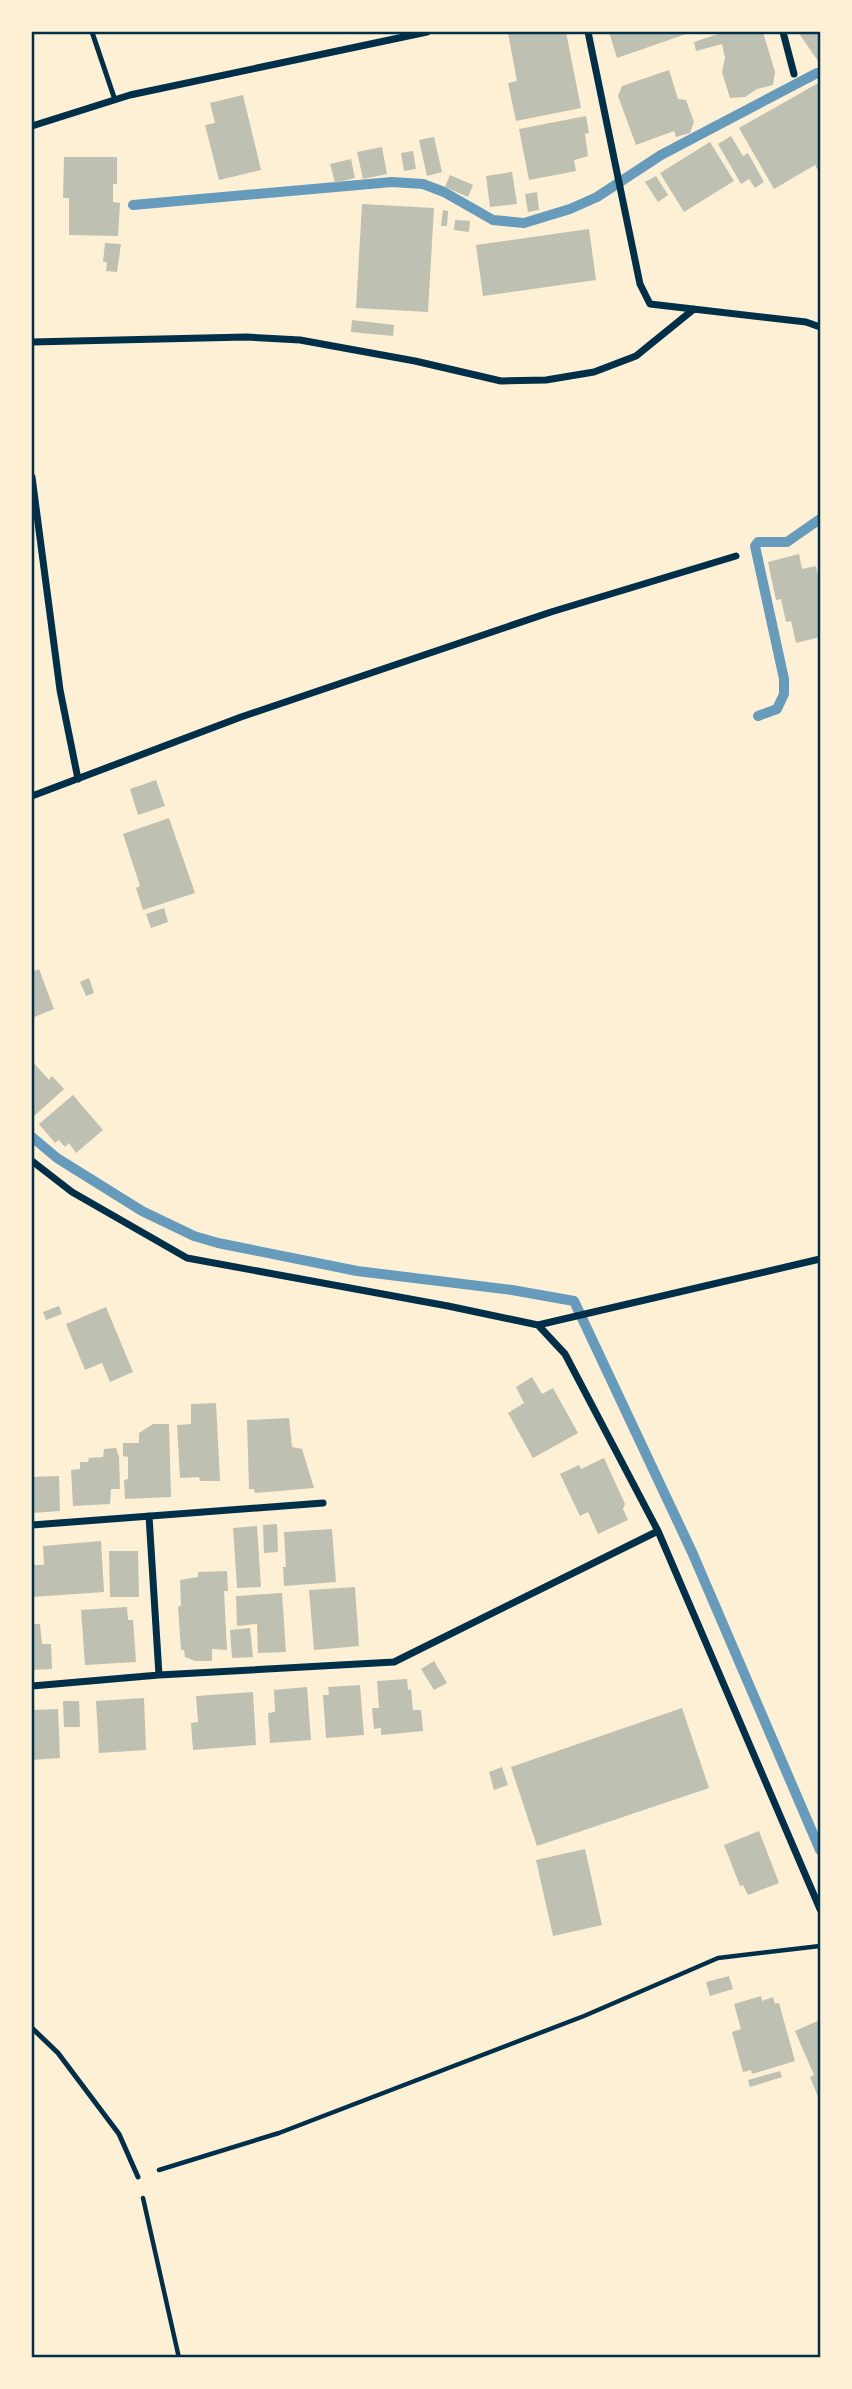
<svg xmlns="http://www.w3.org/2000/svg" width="852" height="2389" font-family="'Times New Roman',serif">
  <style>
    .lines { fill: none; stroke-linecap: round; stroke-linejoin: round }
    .stream { stroke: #669bbc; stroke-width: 10 }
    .building { fill: #bec0b2 }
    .path { stroke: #003049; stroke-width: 4.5 }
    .service { stroke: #003049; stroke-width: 5 }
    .minor { stroke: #003049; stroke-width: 7 }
    .neatline { fill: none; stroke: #003049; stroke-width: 2.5 }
  </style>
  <rect width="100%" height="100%" fill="#fdf0d5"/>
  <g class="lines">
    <path class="stream" d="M 133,205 L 392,182 L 423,184 L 444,192 L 493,220 L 524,223 L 570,209 L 597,197 L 661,155 L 817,73
      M 758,716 L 777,709 L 784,694 L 784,679 L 755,546 L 758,542 L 787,542 L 820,519
      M 32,1137 L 57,1158 L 142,1211 L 194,1236 L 218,1243 L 357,1271 L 512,1290 L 574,1301 L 692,1552 L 820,1850"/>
  </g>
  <path class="building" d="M 516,32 L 566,32 L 581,108 L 516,121 L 508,83 L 517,81 L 508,33 Z
    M 609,32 L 685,32 L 686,34 L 617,58 Z
    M 724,32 L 763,32 L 775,72 L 773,85 L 757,89 L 745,97 L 730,98 L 722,72 L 725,58 L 722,44 L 696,51 L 694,42 Z
    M 798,32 L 820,32 L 820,64 Z
    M 669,70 L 678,99 L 686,100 L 694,122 L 690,133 L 676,137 L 674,131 L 636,145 L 618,96 L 622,86 Z
    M 820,82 L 820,169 L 818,170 L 815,165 L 774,189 L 739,128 Z
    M 243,95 L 261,170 L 219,180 L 205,125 L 215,123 L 210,103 Z
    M 586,116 L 589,133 L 585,134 L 588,156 L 574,160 L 576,171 L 529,180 L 519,129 Z
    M 731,136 L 743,156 L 748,153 L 764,182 L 755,188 L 749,179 L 741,184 L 718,144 Z
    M 434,137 L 442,172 L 427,176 L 419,140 Z
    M 710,142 L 734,181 L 684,212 L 660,173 Z
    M 382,147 L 387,174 L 363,179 L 357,152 Z
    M 413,151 L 416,169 L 404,171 L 401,153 Z
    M 64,157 L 117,157 L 117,184 L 113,184 L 113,202 L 120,203 L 118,236 L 69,235 L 69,198 L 63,198 Z
    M 351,159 L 355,178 L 335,183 L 330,164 Z
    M 512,172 L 517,204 L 490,207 L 486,176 Z
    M 450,175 L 473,185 L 468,197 L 445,187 Z
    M 656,176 L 668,195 L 658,202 L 645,182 Z
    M 537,192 L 539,210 L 528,212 L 525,194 Z
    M 362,204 L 434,208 L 428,312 L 356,308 Z
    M 443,210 L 448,211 L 447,226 L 441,226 Z
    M 455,220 L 470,221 L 469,232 L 454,230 Z
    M 589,229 L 596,280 L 483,296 L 476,245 Z
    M 105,243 L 121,244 L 117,272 L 106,271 L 107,262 L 103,262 Z
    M 352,320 L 394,325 L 393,336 L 351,332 Z
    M 799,554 L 802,569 L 816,566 L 820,587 L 820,637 L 796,643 L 791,621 L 786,622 L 781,599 L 776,600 L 768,562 Z
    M 156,780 L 165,806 L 138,815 L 130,789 Z
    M 169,818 L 195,893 L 143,910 L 136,888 L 140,886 L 123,834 Z
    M 164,908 L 168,922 L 151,928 L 146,914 Z
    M 39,969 L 54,1009 L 32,1018 L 32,972 Z
    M 89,978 L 94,993 L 86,996 L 80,982 Z
    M 32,1061 L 49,1080 L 52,1076 L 64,1089 L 33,1117 Z
    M 73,1095 L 103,1130 L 76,1153 L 69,1143 L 65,1147 L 59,1140 L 55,1143 L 39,1124 Z
    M 59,1306 L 62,1314 L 46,1320 L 43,1312 Z
    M 106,1307 L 133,1372 L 110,1382 L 102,1363 L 85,1370 L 66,1324 Z
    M 532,1377 L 542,1394 L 553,1388 L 578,1433 L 533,1458 L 508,1413 L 524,1403 L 516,1387 Z
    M 216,1403 L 220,1481 L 200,1481 L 199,1477 L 180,1478 L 177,1425 L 191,1424 L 191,1404 Z
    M 289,1418 L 292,1447 L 302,1449 L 314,1488 L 255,1493 L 254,1489 L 249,1489 L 247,1420 Z
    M 153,1424 L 169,1424 L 171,1497 L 125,1499 L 124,1480 L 128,1479 L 128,1457 L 123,1456 L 123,1443 L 139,1443 L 139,1433 Z
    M 116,1448 L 119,1457 L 120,1489 L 111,1489 L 110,1504 L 73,1506 L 71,1470 L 80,1469 L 80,1462 L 88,1462 L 89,1458 L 103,1457 L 104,1449 Z
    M 604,1458 L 625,1504 L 623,1509 L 628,1520 L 598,1534 L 588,1512 L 580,1516 L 560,1474 L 579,1465 L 581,1469 Z
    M 59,1476 L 60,1511 L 32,1513 L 32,1477 Z
    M 277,1524 L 278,1552 L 264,1553 L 263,1525 Z
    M 257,1526 L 261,1587 L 237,1588 L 233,1528 Z
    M 332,1529 L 336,1582 L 284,1586 L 283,1567 L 286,1567 L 284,1532 Z
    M 101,1541 L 104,1592 L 32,1597 L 32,1565 L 44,1565 L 43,1546 Z
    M 109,1551 L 138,1551 L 139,1597 L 110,1597 Z
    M 227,1571 L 228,1591 L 224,1591 L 227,1650 L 212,1649 L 212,1661 L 195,1661 L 185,1657 L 184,1650 L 181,1650 L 178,1607 L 181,1605 L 180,1580 L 198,1577 L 198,1572 Z
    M 355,1587 L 359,1646 L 314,1650 L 309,1590 Z
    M 282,1593 L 286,1652 L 258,1653 L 257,1624 L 237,1626 L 236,1596 Z
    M 127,1607 L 128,1620 L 133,1620 L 136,1662 L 85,1665 L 81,1610 Z
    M 32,1624 L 40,1624 L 42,1644 L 51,1644 L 52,1669 L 32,1670 Z
    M 250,1628 L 253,1657 L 232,1658 L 230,1630 Z
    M 434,1661 L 447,1683 L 434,1690 L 421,1669 Z
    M 407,1679 L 408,1690 L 411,1689 L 413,1710 L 421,1710 L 423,1731 L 381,1735 L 381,1728 L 374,1729 L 372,1708 L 379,1708 L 377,1681 Z
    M 360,1685 L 364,1735 L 326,1738 L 323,1695 L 329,1695 L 328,1687 Z
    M 307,1687 L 311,1740 L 270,1743 L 268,1713 L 275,1712 L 274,1690 Z
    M 253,1692 L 256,1745 L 193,1750 L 191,1723 L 198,1722 L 196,1696 Z
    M 144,1698 L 146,1750 L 99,1753 L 96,1701 Z
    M 63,1701 L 79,1701 L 80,1727 L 64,1727 Z
    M 682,1708 L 709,1788 L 537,1846 L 511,1767 Z
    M 58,1709 L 60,1758 L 32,1760 L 32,1710 Z
    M 502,1767 L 508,1785 L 494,1790 L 489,1772 Z
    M 759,1831 L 779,1883 L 748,1895 L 743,1885 L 740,1886 L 724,1845 Z
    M 585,1849 L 602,1925 L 553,1936 L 536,1860 Z
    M 729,1976 L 733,1989 L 710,1996 L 706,1982 Z
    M 761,1996 L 762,2001 L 773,1997 L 775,2004 L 779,2003 L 795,2061 L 752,2074 L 751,2070 L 743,2072 L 732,2032 L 741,2029 L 734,2004 Z
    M 820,2020 L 820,2102 L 810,2077 L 814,2075 L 795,2031 Z
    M 780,2071 L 782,2077 L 750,2087 L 748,2080 Z"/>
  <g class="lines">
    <path class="path" d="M 159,2170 L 279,2133 L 584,2016 L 718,1958 L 820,1946
      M 143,2198 L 179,2358"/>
    <path class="service" d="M 92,32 L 115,100
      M 32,2028 L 58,2053 L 119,2134 L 138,2177"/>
    <path class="minor" d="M 588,32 L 640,284 L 650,304 L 806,322 L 820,327
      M 783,32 L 794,74
      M 32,126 L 130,95 L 427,32
      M 32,342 L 246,337 L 300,340 L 415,361 L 501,381 L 546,380 L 594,372 L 636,356 L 694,309
      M 32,477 L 60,690 L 78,779
      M 32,796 L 241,717 L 551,612 L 736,556
      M 32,1161 L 72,1192 L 187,1258 L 448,1306 L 538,1325 L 565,1354 L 658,1531 L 820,1909
      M 538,1325 L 820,1259
      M 149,1516 L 159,1675
      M 32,1525 L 323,1503
      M 32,1686 L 159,1675 L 394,1662 L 658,1531"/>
  </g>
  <rect width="852" height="2389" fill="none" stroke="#fdf0d5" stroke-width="66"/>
  <rect x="33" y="33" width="786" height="2323" class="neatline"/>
</svg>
